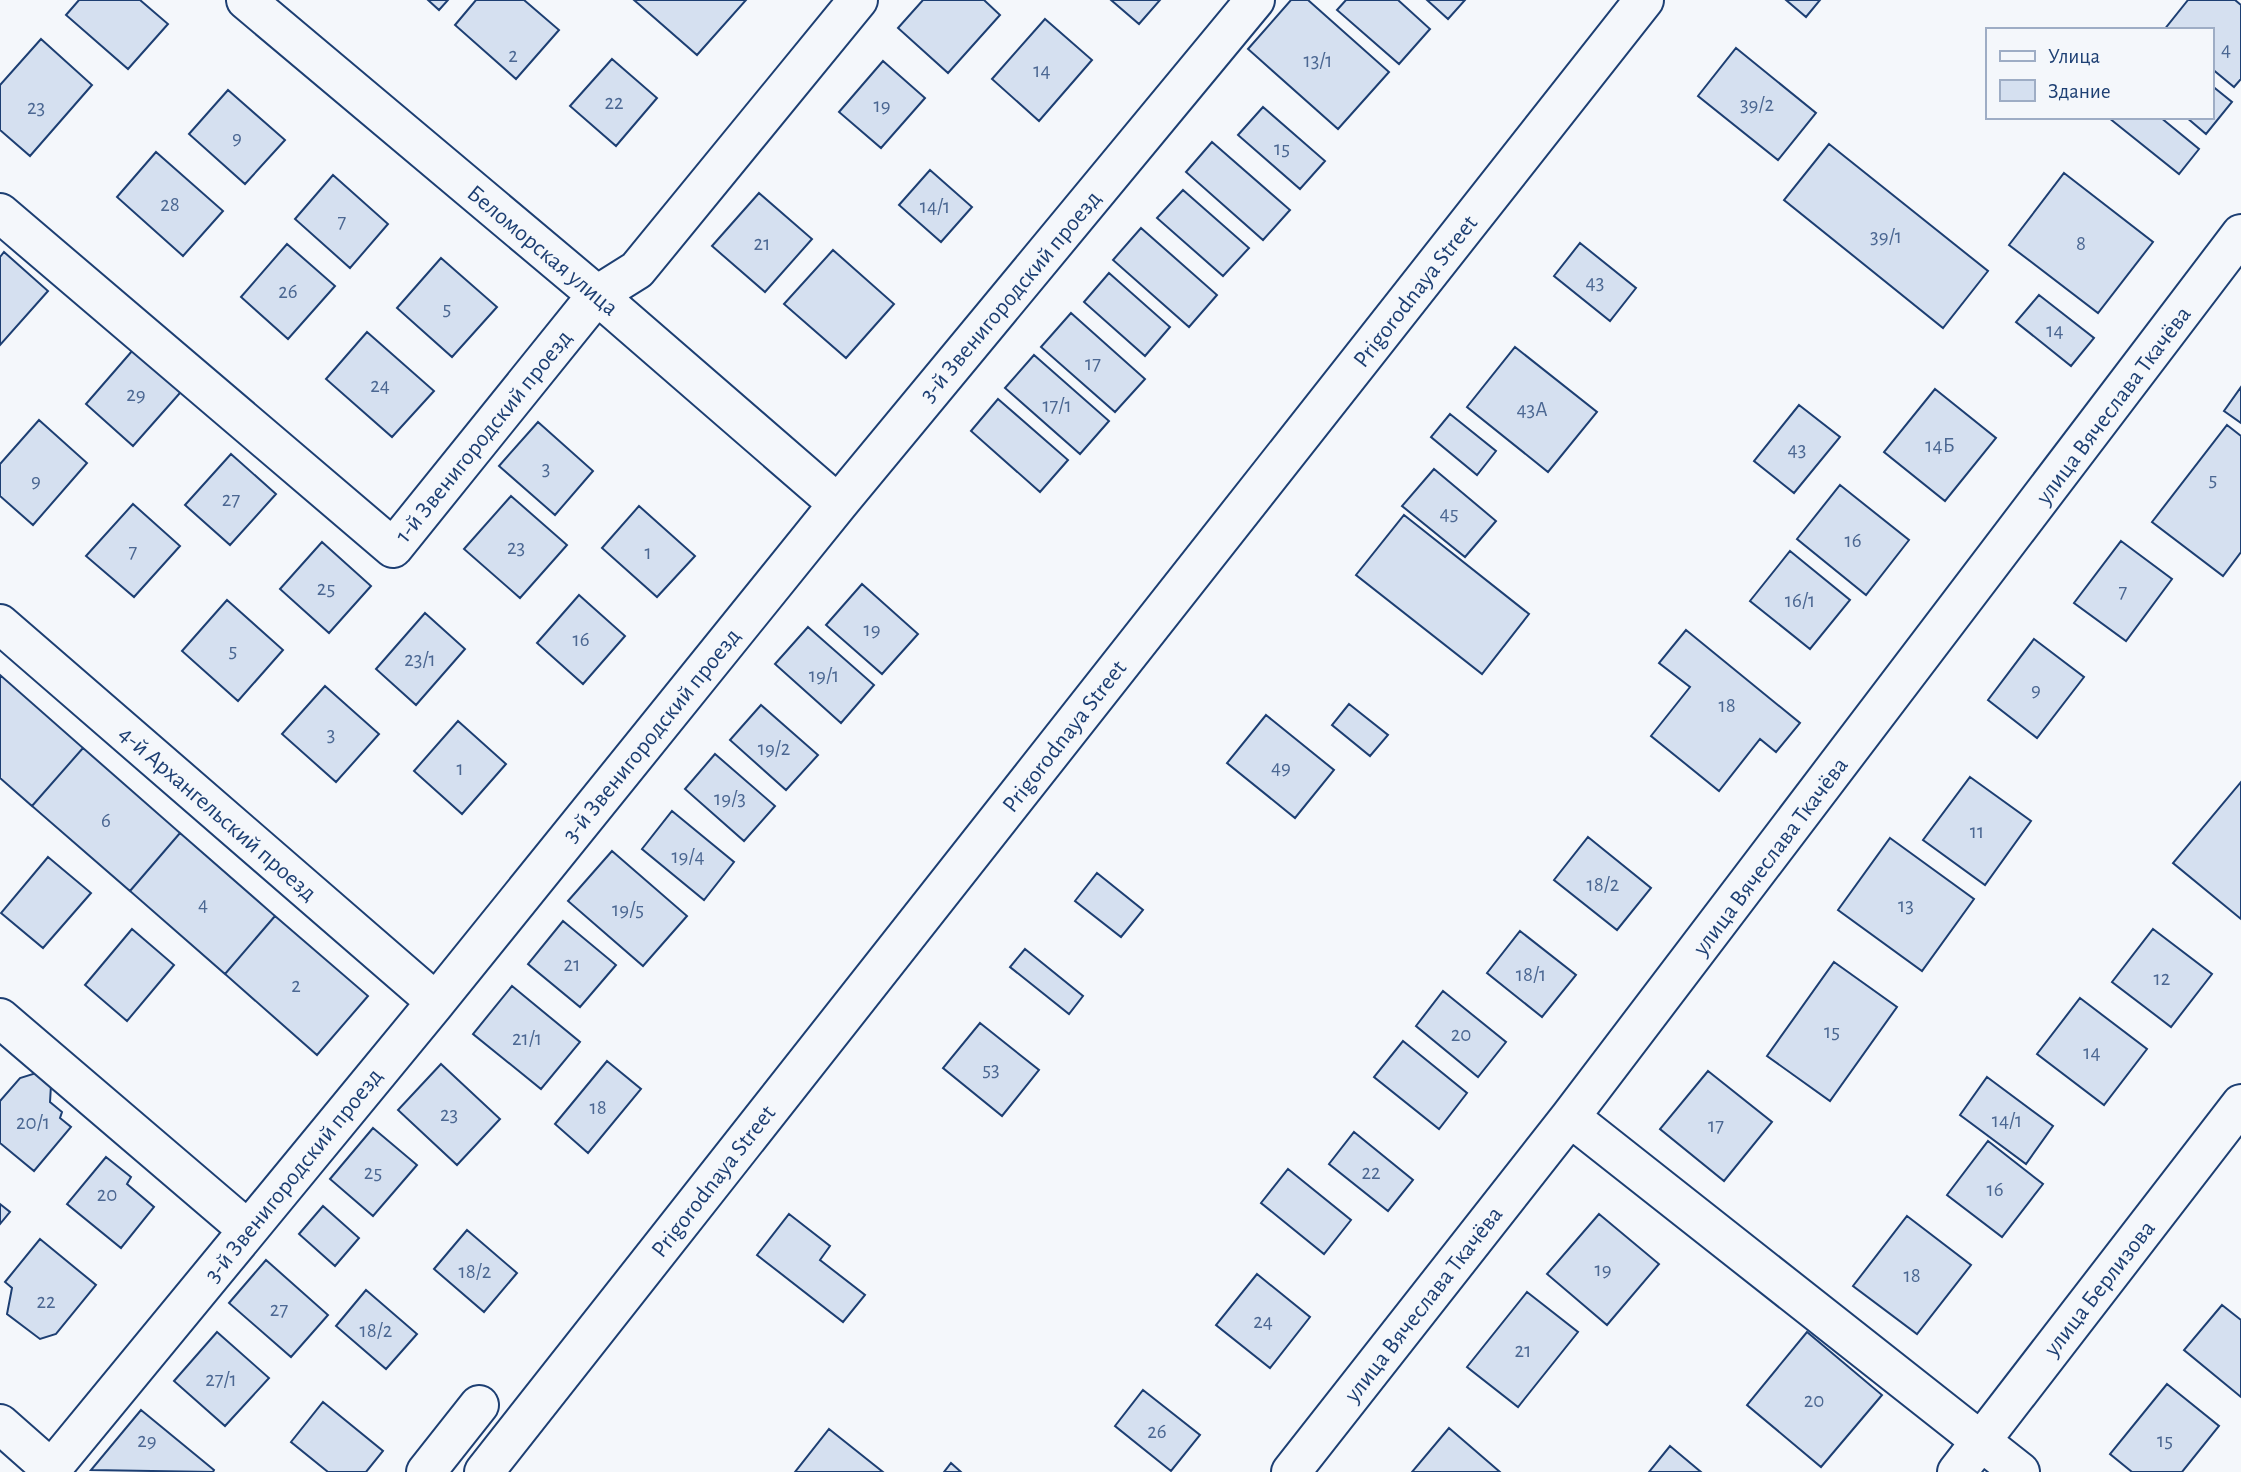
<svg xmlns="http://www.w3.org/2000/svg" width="2241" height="1472" font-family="'Alegreya Sans',sans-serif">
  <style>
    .building { fill: #d5e0f0; stroke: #1d3f73; stroke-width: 2 }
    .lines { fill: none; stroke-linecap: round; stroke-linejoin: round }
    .minor-casing { stroke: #1d3f73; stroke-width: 42 }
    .tertiary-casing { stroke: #1d3f73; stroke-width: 42 }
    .minor { stroke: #f4f7fb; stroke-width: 38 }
    .tertiary { stroke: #f4f7fb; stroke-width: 38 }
    .labels { text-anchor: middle; stroke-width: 5; stroke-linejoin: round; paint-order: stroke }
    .number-label { font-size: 21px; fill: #4b6792 }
    .street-label { font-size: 24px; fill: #1d3f73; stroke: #f4f7fb }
  </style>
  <rect width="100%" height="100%" fill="#f4f7fb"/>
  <path class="building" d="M 79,0 L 140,0 L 168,24 L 128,69 L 66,15 Z
    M 428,0 L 448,0 L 439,10 Z
    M 476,0 L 524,0 L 559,30 L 516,79 L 455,25 Z
    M 634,0 L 746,0 L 697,55 Z
    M 923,0 L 984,0 L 1000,15 L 948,73 L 898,28 Z
    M 1111,0 L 1160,0 L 1139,24 Z
    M 1291,0 L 1308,0 L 1389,72 L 1338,129 L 1248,49 Z
    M 1346,0 L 1398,0 L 1430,29 L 1399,64 L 1337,10 Z
    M 1427,0 L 1465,0 L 1448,19 Z
    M 1786,0 L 1820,0 L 1806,17 Z
    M 2188,0 L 2235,0 L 2241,5 L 2241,79 L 2234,87 L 2211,68 L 2211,30 L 2164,30 Z
    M 1045,19 L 1092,60 L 1039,121 L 992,79 Z
    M 41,39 L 92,85 L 30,156 L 0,130 L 0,85 Z
    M 1736,48 L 1816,113 L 1778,160 L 1698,96 Z
    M 612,59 L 657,98 L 616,146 L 570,106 Z
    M 883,61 L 925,98 L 881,148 L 839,112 Z
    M 2211,85 L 2232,102 L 2206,134 L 2186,117 L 2211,117 Z
    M 228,90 L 285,140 L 245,184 L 189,134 Z
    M 1263,107 L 1325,161 L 1300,189 L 1238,135 Z
    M 2160,117 L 2199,149 L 2179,174 L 2109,118 Z
    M 1212,142 L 1290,210 L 1263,240 L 1186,172 Z
    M 1829,144 L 1988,271 L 1943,328 L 1784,200 Z
    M 156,152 L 223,211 L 183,256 L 117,197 Z
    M 930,170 L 972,207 L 941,242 L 899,205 Z
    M 2064,173 L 2153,242 L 2098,313 L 2009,245 Z
    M 333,175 L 388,224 L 350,268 L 295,219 Z
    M 1183,190 L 1249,248 L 1223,276 L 1157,218 Z
    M 759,193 L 812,239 L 765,292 L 712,246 Z
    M 1141,228 L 1217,295 L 1189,327 L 1113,260 Z
    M 1580,243 L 1636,288 L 1610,321 L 1554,276 Z
    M 287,244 L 335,286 L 288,339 L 241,297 Z
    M 833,250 L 894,304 L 846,358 L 784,304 Z
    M 4,252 L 48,291 L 0,345 L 0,257 Z
    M 441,258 L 497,307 L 452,357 L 397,308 Z
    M 1109,273 L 1170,327 L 1145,356 L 1084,302 Z
    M 2039,295 L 2094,338 L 2071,366 L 2016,322 Z
    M 1071,313 L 1145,379 L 1115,412 L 1041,347 Z
    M 367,332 L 434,391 L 392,437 L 326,379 Z
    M 139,343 L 187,385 L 133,446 L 86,404 Z
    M 1515,347 L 1597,412 L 1548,472 L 1467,407 Z
    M 1034,355 L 1109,421 L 1080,454 L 1005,388 Z
    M 2241,387 L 2241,423 L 2224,411 Z
    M 1935,389 L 1996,438 L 1945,501 L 1884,452 Z
    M 998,399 L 1068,460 L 1040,492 L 971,431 Z
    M 1799,405 L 1840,437 L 1794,493 L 1754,461 Z
    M 1450,414 L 1496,451 L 1477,475 L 1431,437 Z
    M 39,420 L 87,463 L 33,525 L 0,496 L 0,464 Z
    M 538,422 L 593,471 L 555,515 L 499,466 Z
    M 2227,425 L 2241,436 L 2241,552 L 2223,576 L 2152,522 Z
    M 231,454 L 276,494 L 230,545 L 185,505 Z
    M 1434,469 L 1496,521 L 1465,557 L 1402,506 Z
    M 1840,485 L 1909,540 L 1866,595 L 1797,539 Z
    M 511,496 L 567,545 L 520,598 L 464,549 Z
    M 133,504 L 180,546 L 134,597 L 86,556 Z
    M 639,506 L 695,556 L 657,597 L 602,548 Z
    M 1404,515 L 1529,614 L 1482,674 L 1356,575 Z
    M 2121,541 L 2172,579 L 2126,641 L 2074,603 Z
    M 322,542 L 371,586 L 329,633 L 280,589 Z
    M 1790,551 L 1850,600 L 1810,649 L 1750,601 Z
    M 862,584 L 918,634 L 882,674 L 826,625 Z
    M 579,595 L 625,636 L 583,684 L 537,643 Z
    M 227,600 L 283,650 L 238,701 L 182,651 Z
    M 425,613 L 465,649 L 416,705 L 376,669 Z
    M 808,627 L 874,685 L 841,723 L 775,664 Z
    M 1686,630 L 1800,723 L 1776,752 L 1760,739 L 1719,791 L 1651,736 L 1690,687 L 1659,663 Z
    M 2034,639 L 2084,677 L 2037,738 L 1988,700 Z
    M 0,675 L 83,748 L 32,806 L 0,778 Z
    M 325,686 L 379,734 L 336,782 L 282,734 Z
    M 1349,704 L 1388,735 L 1370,756 L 1332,725 Z
    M 761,705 L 818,755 L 786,790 L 730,740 Z
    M 1266,715 L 1334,770 L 1295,818 L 1227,763 Z
    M 458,721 L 506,764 L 462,814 L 414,771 Z
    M 83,748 L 180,833 L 130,891 L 32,806 Z
    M 715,754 L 775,806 L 744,841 L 685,789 Z
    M 1970,777 L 2031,821 L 1985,885 L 1923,840 Z
    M 2241,782 L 2241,919 L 2173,863 Z
    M 672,811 L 734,862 L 704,900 L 642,849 Z
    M 180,833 L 275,916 L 225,974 L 130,891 Z
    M 1588,837 L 1651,888 L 1617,930 L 1554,880 Z
    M 1890,838 L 1974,899 L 1922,971 L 1838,910 Z
    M 612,851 L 687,916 L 643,966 L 568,901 Z
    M 48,857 L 91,893 L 43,948 L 1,913 Z
    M 1097,873 L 1143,910 L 1121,937 L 1075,901 Z
    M 275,916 L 368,996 L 317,1055 L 225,974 Z
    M 563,921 L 616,965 L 580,1007 L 528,964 Z
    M 132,929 L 174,965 L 127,1021 L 85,985 Z
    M 2153,929 L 2212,974 L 2171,1027 L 2112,982 Z
    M 1520,931 L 1576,975 L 1542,1017 L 1487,973 Z
    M 1025,949 L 1083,996 L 1069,1014 L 1010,967 Z
    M 1834,962 L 1897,1007 L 1830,1101 L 1767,1056 Z
    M 512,986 L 580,1042 L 541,1089 L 473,1034 Z
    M 1443,991 L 1506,1042 L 1478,1077 L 1416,1026 Z
    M 2080,998 L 2147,1049 L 2104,1105 L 2037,1054 Z
    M 980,1023 L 1039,1070 L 1002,1116 L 943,1068 Z
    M 1403,1041 L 1467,1093 L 1439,1129 L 1374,1077 Z
    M 607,1061 L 641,1089 L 588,1153 L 555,1124 Z
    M 441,1064 L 500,1119 L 457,1165 L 398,1110 Z
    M 1708,1071 L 1772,1122 L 1724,1181 L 1660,1129 Z
    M 36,1073 L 51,1085 L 50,1102 L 62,1112 L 60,1118 L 71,1127 L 34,1171 L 0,1143 L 0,1101 L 20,1078 Z
    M 1987,1077 L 2053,1126 L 2026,1164 L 1960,1115 Z
    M 373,1128 L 417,1165 L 373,1216 L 330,1179 Z
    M 1354,1132 L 1413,1180 L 1388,1211 L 1329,1164 Z
    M 1988,1141 L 2043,1184 L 2002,1237 L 1947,1195 Z
    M 106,1157 L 131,1177 L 127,1184 L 154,1207 L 121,1248 L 67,1204 Z
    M 1288,1169 L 1351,1220 L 1324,1254 L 1261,1203 Z
    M 0,1204 L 10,1212 L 0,1224 Z
    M 323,1206 L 359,1238 L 335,1266 L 299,1234 Z
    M 789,1214 L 830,1246 L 820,1260 L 865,1295 L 843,1322 L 757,1255 Z
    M 1599,1214 L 1659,1264 L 1607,1325 L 1547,1274 Z
    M 1907,1216 L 1971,1265 L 1917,1334 L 1853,1286 Z
    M 467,1230 L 517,1273 L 484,1312 L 434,1269 Z
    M 40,1239 L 96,1285 L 56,1334 L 40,1339 L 7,1314 L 12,1288 L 5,1282 Z
    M 266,1260 L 328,1315 L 291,1357 L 229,1303 Z
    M 1257,1274 L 1310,1317 L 1270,1368 L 1216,1325 Z
    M 366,1290 L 417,1334 L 386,1369 L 336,1326 Z
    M 1527,1292 L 1578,1332 L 1518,1407 L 1467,1367 Z
    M 2222,1305 L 2241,1320 L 2241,1397 L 2184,1350 Z
    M 217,1332 L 269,1378 L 225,1426 L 174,1381 Z
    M 1807,1332 L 1882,1395 L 1821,1467 L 1747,1405 Z
    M 2167,1384 L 2219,1426 L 2182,1472 L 2132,1472 L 2110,1454 Z
    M 1143,1390 L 1200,1435 L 1171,1471 L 1115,1426 Z
    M 323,1402 L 383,1451 L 366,1472 L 328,1472 L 291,1442 Z
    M 141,1410 L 214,1470 L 213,1472 L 91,1470 Z
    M 1449,1428 L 1500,1472 L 1412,1472 Z
    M 829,1429 L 883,1472 L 795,1472 Z
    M 1670,1446 L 1701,1472 L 1649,1472 Z
    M 951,1463 L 961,1472 L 944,1472 Z"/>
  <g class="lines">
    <defs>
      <path id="minor" d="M 246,0 L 597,295 L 838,504
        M 0,213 L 393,548 L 597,295 L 637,270 L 858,0
        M 0,624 L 436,1002
        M 0,1018 L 248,1230
        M 1570,1117 L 2020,1472
        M 0,1424 L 51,1469
        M 49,1472 L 436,1002 L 838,504 L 1255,0
        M 426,1472 L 479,1405
        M 1291,1472 L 1570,1117 L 2241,234
        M 1957,1472 L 2241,1104"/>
      <path id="tertiary" d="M 484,1472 L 1644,0"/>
    </defs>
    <use href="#minor" class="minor-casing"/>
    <use href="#tertiary" class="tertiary-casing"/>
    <use href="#minor" class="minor"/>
    <use href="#tertiary" class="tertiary"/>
  </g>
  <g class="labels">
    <g class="number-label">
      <text x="2226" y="56">4</text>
      <text x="513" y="62">2</text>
      <text x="1318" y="67">13/1</text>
      <text x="1042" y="77">14</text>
      <text x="614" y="109">22</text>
      <text x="1757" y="111">39/2</text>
      <text x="882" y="112">19</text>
      <text x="36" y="114">23</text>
      <text x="237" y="144">9</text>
      <text x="1282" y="155">15</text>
      <text x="170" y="211">28</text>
      <text x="935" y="213">14/1</text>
      <text x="342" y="228">7</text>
      <text x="1886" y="243">39/1</text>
      <text x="762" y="250">21</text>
      <text x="2081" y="250">8</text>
      <text x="1595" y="289">43</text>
      <text x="288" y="298">26</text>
      <text x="447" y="315">5</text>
      <text x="2055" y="337">14</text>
      <text x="1093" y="370">17</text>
      <text x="380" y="392">24</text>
      <text x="136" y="401">29</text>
      <text x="1057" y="412">17/1</text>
      <text x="1532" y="416">43А</text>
      <text x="1940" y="452">14Б</text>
      <text x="1797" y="456">43</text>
      <text x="546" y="475">3</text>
      <text x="2213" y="486">5</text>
      <text x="36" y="487">9</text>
      <text x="231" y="506">27</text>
      <text x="1449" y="520">45</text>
      <text x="1853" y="547">16</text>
      <text x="516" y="554">23</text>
      <text x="133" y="558">7</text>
      <text x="648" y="559">1</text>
      <text x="326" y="595">25</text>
      <text x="2123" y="598">7</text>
      <text x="1800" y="607">16/1</text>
      <text x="872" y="636">19</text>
      <text x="581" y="646">16</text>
      <text x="233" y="657">5</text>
      <text x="420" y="666">23/1</text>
      <text x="824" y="682">19/1</text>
      <text x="2036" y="696">9</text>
      <text x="1727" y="712">18</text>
      <text x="331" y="741">3</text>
      <text x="774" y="755">19/2</text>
      <text x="1281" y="774">49</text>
      <text x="460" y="775">1</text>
      <text x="730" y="805">19/3</text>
      <text x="106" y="827">6</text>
      <text x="1977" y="838">11</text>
      <text x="688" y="863">19/4</text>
      <text x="1603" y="891">18/2</text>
      <text x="203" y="911">4</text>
      <text x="1906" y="912">13</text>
      <text x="628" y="916">19/5</text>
      <text x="572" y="971">21</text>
      <text x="1531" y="981">18/1</text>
      <text x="2162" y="985">12</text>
      <text x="296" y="992">2</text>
      <text x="1832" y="1038">15</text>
      <text x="1461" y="1041">20</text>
      <text x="527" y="1045">21/1</text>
      <text x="2092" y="1059">14</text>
      <text x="991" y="1076">53</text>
      <text x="598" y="1114">18</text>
      <text x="449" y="1121">23</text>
      <text x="2007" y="1127">14/1</text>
      <text x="33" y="1129">20/1</text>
      <text x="1716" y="1132">17</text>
      <text x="373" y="1179">25</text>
      <text x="1371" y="1179">22</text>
      <text x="1995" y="1196">16</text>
      <text x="107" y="1201">20</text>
      <text x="1603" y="1276">19</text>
      <text x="475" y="1278">18/2</text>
      <text x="1912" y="1282">18</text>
      <text x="46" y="1308">22</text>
      <text x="279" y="1316">27</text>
      <text x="1263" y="1328">24</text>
      <text x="376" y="1337">18/2</text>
      <text x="1523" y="1357">21</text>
      <text x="221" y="1386">27/1</text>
      <text x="1814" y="1407">20</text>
      <text x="1157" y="1438">26</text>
      <text x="147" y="1447">29</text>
      <text x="2165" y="1447">15</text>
    </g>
    <g class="street-label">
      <text transform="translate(543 250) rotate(40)" y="8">Беломорская улица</text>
      <text transform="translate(1415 291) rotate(-52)" y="8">Prigorodnaya Street</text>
      <text transform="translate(1010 296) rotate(-50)" y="8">3-й Звенигородский проезд</text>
      <text transform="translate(2113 405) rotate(-53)" y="8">улица Вячеслава Ткачёва</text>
      <text transform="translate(483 436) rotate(-51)" y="8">1-й Звенигородский проезд</text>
      <text transform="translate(651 735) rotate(-51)" y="8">3-й Звенигородский проезд</text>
      <text transform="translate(1064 736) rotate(-52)" y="8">Prigorodnaya Street</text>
      <text transform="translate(218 813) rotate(41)" y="8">4-й Архангельский проезд</text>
      <text transform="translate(1770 856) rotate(-53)" y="8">улица Вячеслава Ткачёва</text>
      <text transform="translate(293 1175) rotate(-51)" y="8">3-й Звенигородский проезд</text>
      <text transform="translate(713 1181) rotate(-52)" y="8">Prigorodnaya Street</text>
      <text transform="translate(2099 1288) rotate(-52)" y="8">улица Берлизова</text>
      <text transform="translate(1423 1304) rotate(-52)" y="8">улица Вячеслава Ткачёва</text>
    </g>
  </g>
  <rect x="1986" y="28" width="228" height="91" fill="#f4f7fb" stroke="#9eadc5" stroke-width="2"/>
  <rect x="2000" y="51" width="35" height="10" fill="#f4f7fb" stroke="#9eadc5" stroke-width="2"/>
  <text x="2048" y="63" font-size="21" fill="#1d3f73">Улица</text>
  <rect x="2000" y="80" width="35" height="21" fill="#d5e0f0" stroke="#9eadc5" stroke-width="2"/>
  <text x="2048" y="98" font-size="21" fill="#1d3f73">Здание</text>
</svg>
